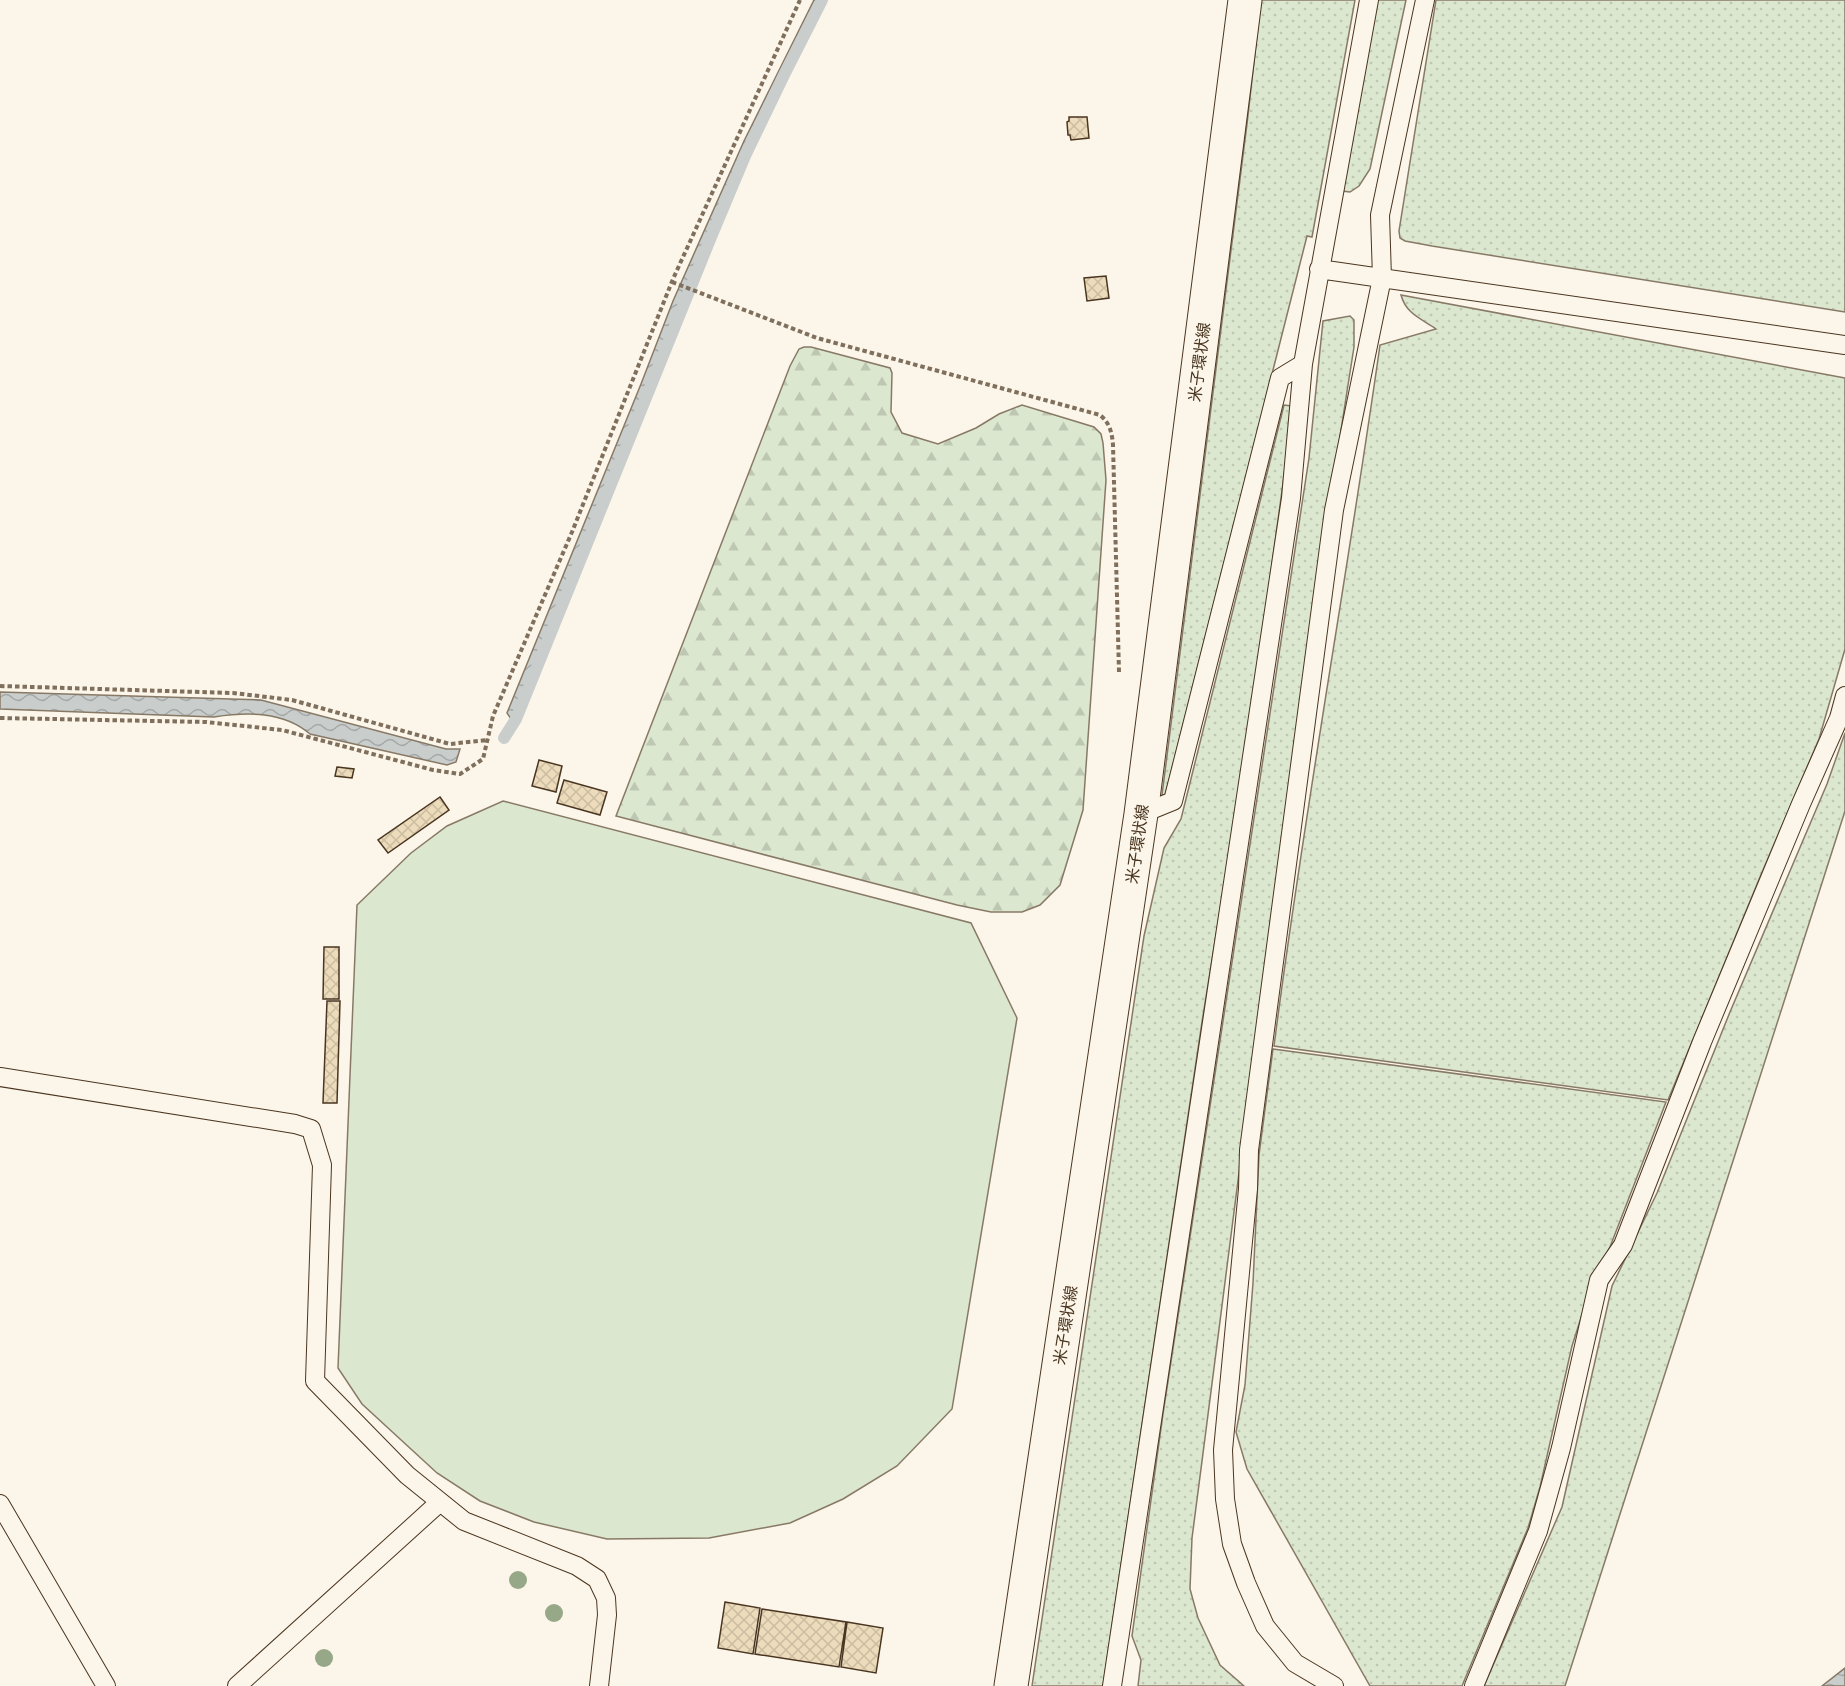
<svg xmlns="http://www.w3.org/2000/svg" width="1845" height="1686" font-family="Manrope,'Noto Sans JP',sans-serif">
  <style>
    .grass { fill: url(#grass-dots); stroke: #887966; stroke-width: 1.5 }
    .forest { fill: url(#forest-firs); stroke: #887966; stroke-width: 1.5 }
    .green { fill: #dce7d0; stroke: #887966; stroke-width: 1.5 }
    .water { fill: url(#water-waves); stroke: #887966; stroke-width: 1.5 }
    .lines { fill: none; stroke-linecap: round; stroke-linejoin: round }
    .stream { stroke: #c9cecd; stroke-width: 12 }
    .building { fill: url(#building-cross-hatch); stroke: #4a3520; stroke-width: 1.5 }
    .lane-casing { stroke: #4a3520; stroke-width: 20 }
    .secondary-casing { stroke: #4a3520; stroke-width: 35 }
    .path { stroke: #7f6f5c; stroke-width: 4; stroke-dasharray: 4.5 3; stroke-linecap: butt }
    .lane { stroke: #fbf6e9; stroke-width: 18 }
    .secondary { stroke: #fbf6e9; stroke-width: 33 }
    .tree { fill: #96a887 }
    .labels { text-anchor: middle; stroke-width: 4.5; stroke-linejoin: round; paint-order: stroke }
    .street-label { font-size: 16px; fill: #4a3520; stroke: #fbf6e9 }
  </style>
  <defs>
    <pattern id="grass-dots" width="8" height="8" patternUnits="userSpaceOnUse" patternTransform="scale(1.5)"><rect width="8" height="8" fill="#dce7d0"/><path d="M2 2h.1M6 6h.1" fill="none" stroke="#bec7b2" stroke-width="1.8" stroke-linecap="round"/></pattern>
    <pattern id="forest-firs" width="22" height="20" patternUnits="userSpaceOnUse" patternTransform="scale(1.5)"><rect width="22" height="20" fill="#dce7d0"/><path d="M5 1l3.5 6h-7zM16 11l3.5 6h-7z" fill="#bec7b2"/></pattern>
    <pattern id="water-waves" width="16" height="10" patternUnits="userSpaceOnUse" patternTransform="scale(1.5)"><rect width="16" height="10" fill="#c9cecd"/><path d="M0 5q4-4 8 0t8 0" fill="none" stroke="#a5a8a6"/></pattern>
    <pattern id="building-cross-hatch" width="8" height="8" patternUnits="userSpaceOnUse" patternTransform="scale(1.5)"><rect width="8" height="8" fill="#ecdcbc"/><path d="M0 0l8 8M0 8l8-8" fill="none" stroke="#ccbda1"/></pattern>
  </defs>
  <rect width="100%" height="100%" fill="#fbf6e9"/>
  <path class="grass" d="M 1261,0 L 1355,0 L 1312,237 L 1307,236 L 1168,784 L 1165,795 L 1162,795 L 1247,124 Z
    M 1377,0 L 1406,0 L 1370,169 L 1359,186 L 1350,192 L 1342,191 Z
    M 1436,0 L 1845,0 L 1845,312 L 1432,246 L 1405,241 L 1400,238 L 1399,231 Z
    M 1401,295 L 1845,378 L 1845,649 L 1819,739 L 1760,877 L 1668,1100 L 1274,1046 C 1304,812 1347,579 1380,345 L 1436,329 C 1422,319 1406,314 1401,295 Z
    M 1350,316 L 1354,320 L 1354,347 C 1291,743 1244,1141 1192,1538 L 1190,1589 L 1198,1618 L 1220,1665 L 1244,1686 L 1138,1686 L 1141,1660 L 1132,1636 L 1163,1414 L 1309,458 L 1323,321 Z
    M 1284,405 L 1291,406 L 1293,410 L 1252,711 L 1202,1022 L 1103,1686 L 1032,1686 L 1144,936 L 1164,848 L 1181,819 Z
    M 1845,733 L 1845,811 L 1565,1686 L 1484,1686 L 1562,1507 L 1612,1286 L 1657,1193 L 1730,1012 L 1827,784 Z
    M 1273,1049 L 1666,1102 L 1610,1247 L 1594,1277 L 1572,1346 L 1540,1487 L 1528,1528 L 1462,1686 L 1370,1686 L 1247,1469 L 1236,1432 L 1245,1385 L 1253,1283 L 1259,1155 Z"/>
  <path class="forest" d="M 804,347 L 811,347 L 890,368 L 892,373 L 891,412 L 902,433 L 938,444 L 976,428 L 999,414 L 1022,405 L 1094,427 L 1101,434 L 1103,443 L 1106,480 L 1083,810 L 1060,885 L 1040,905 L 1022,912 L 991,912 L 957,905 L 616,816 L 790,366 L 799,349 Z"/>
  <path class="green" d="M 503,801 L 971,923 L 1017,1018 L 952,1409 L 897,1466 L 843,1499 L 790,1523 L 709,1538 L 607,1539 L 534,1522 L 480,1501 L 437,1473 L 362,1404 L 338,1368 L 357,905 L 411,853 L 447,826 Z"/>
  <path class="water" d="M 814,0 L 818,0 L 775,85 L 714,220 L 511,719 L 507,713 L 641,384 L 673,301 L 744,141 Z
    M 0,692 L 261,700 L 446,749 L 460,749 L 456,762 L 447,765 L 310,734 C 283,711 247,712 214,717 L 0,709 Z
    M 1845,1668 L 1845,1686 L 1822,1686 Z"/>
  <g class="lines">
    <path class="stream" d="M 504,738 L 516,719 L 711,237 L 745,156 L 784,75 L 822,0"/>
  </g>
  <path class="building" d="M 1069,117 L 1087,117 L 1089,138 L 1071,140 L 1070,135 L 1068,135 L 1067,122 L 1069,121 Z
    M 1106,276 L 1109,298 L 1087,301 L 1084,278 Z
    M 539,760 L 562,766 L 556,792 L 532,786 Z
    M 337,767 L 354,769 L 352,778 L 335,776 Z
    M 564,780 L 607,792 L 600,815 L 557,803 Z
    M 440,797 L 449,810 L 388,853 L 378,840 Z
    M 324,947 L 339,947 L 339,999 L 323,999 Z
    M 327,1001 L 340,1001 L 337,1103 L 323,1103 Z
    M 725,1602 L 760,1608 L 753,1654 L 718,1648 Z
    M 762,1609 L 846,1622 L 839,1667 L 755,1654 Z
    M 847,1622 L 883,1628 L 876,1673 L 841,1667 Z"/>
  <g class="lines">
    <defs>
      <path id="lane" d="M 1319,269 L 1845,345
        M 1141,814 L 1173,801 L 1280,378 L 1303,364
        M 0,1077 L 295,1124 L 311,1129 L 322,1165 L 315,1381 L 407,1475 L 464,1521 L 577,1566 L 597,1579 L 606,1598 L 607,1615 L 599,1686
        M 0,1504 L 106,1686
        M 237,1686 L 440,1502
        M 1112,1686 L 1291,498 L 1303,364 L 1369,0
        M 1334,1686 L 1295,1663 L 1265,1626 L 1246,1583 L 1232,1544 L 1225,1499 L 1223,1450 L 1248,1189 L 1249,1150 L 1334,510 L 1382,278 L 1380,215 L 1425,0
        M 1474,1686 L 1538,1531 L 1561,1448 L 1599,1280 L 1623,1245 L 1702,1042 L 1801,804 L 1839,718 L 1845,696"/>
      <path id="secondary" d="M 1011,1686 L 1141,814 L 1245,0"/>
    </defs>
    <use href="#lane" class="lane-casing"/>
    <use href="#secondary" class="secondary-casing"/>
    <path class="path" d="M 672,282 L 817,338 L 1100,415 C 1110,423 1112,433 1113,445 L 1119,672
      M 0,686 L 233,693 L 292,700 L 450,744 L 487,740
      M 0,718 L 206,722 L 282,730 L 433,770 L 460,774 L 483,759 L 493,716 L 572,532 L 673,279 L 800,0"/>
    <use href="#lane" class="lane"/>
    <use href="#secondary" class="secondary"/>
  </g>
  <g class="tree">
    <circle cx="518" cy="1580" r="9"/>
    <circle cx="554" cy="1613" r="9"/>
    <circle cx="324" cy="1658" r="9"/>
  </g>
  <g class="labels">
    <g class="street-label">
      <text transform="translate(1199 362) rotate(-83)" y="6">米子環状線</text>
      <text transform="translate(1137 844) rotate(-82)" y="6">米子環状線</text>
      <text transform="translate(1065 1325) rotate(-81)" y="6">米子環状線</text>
    </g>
  </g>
</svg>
